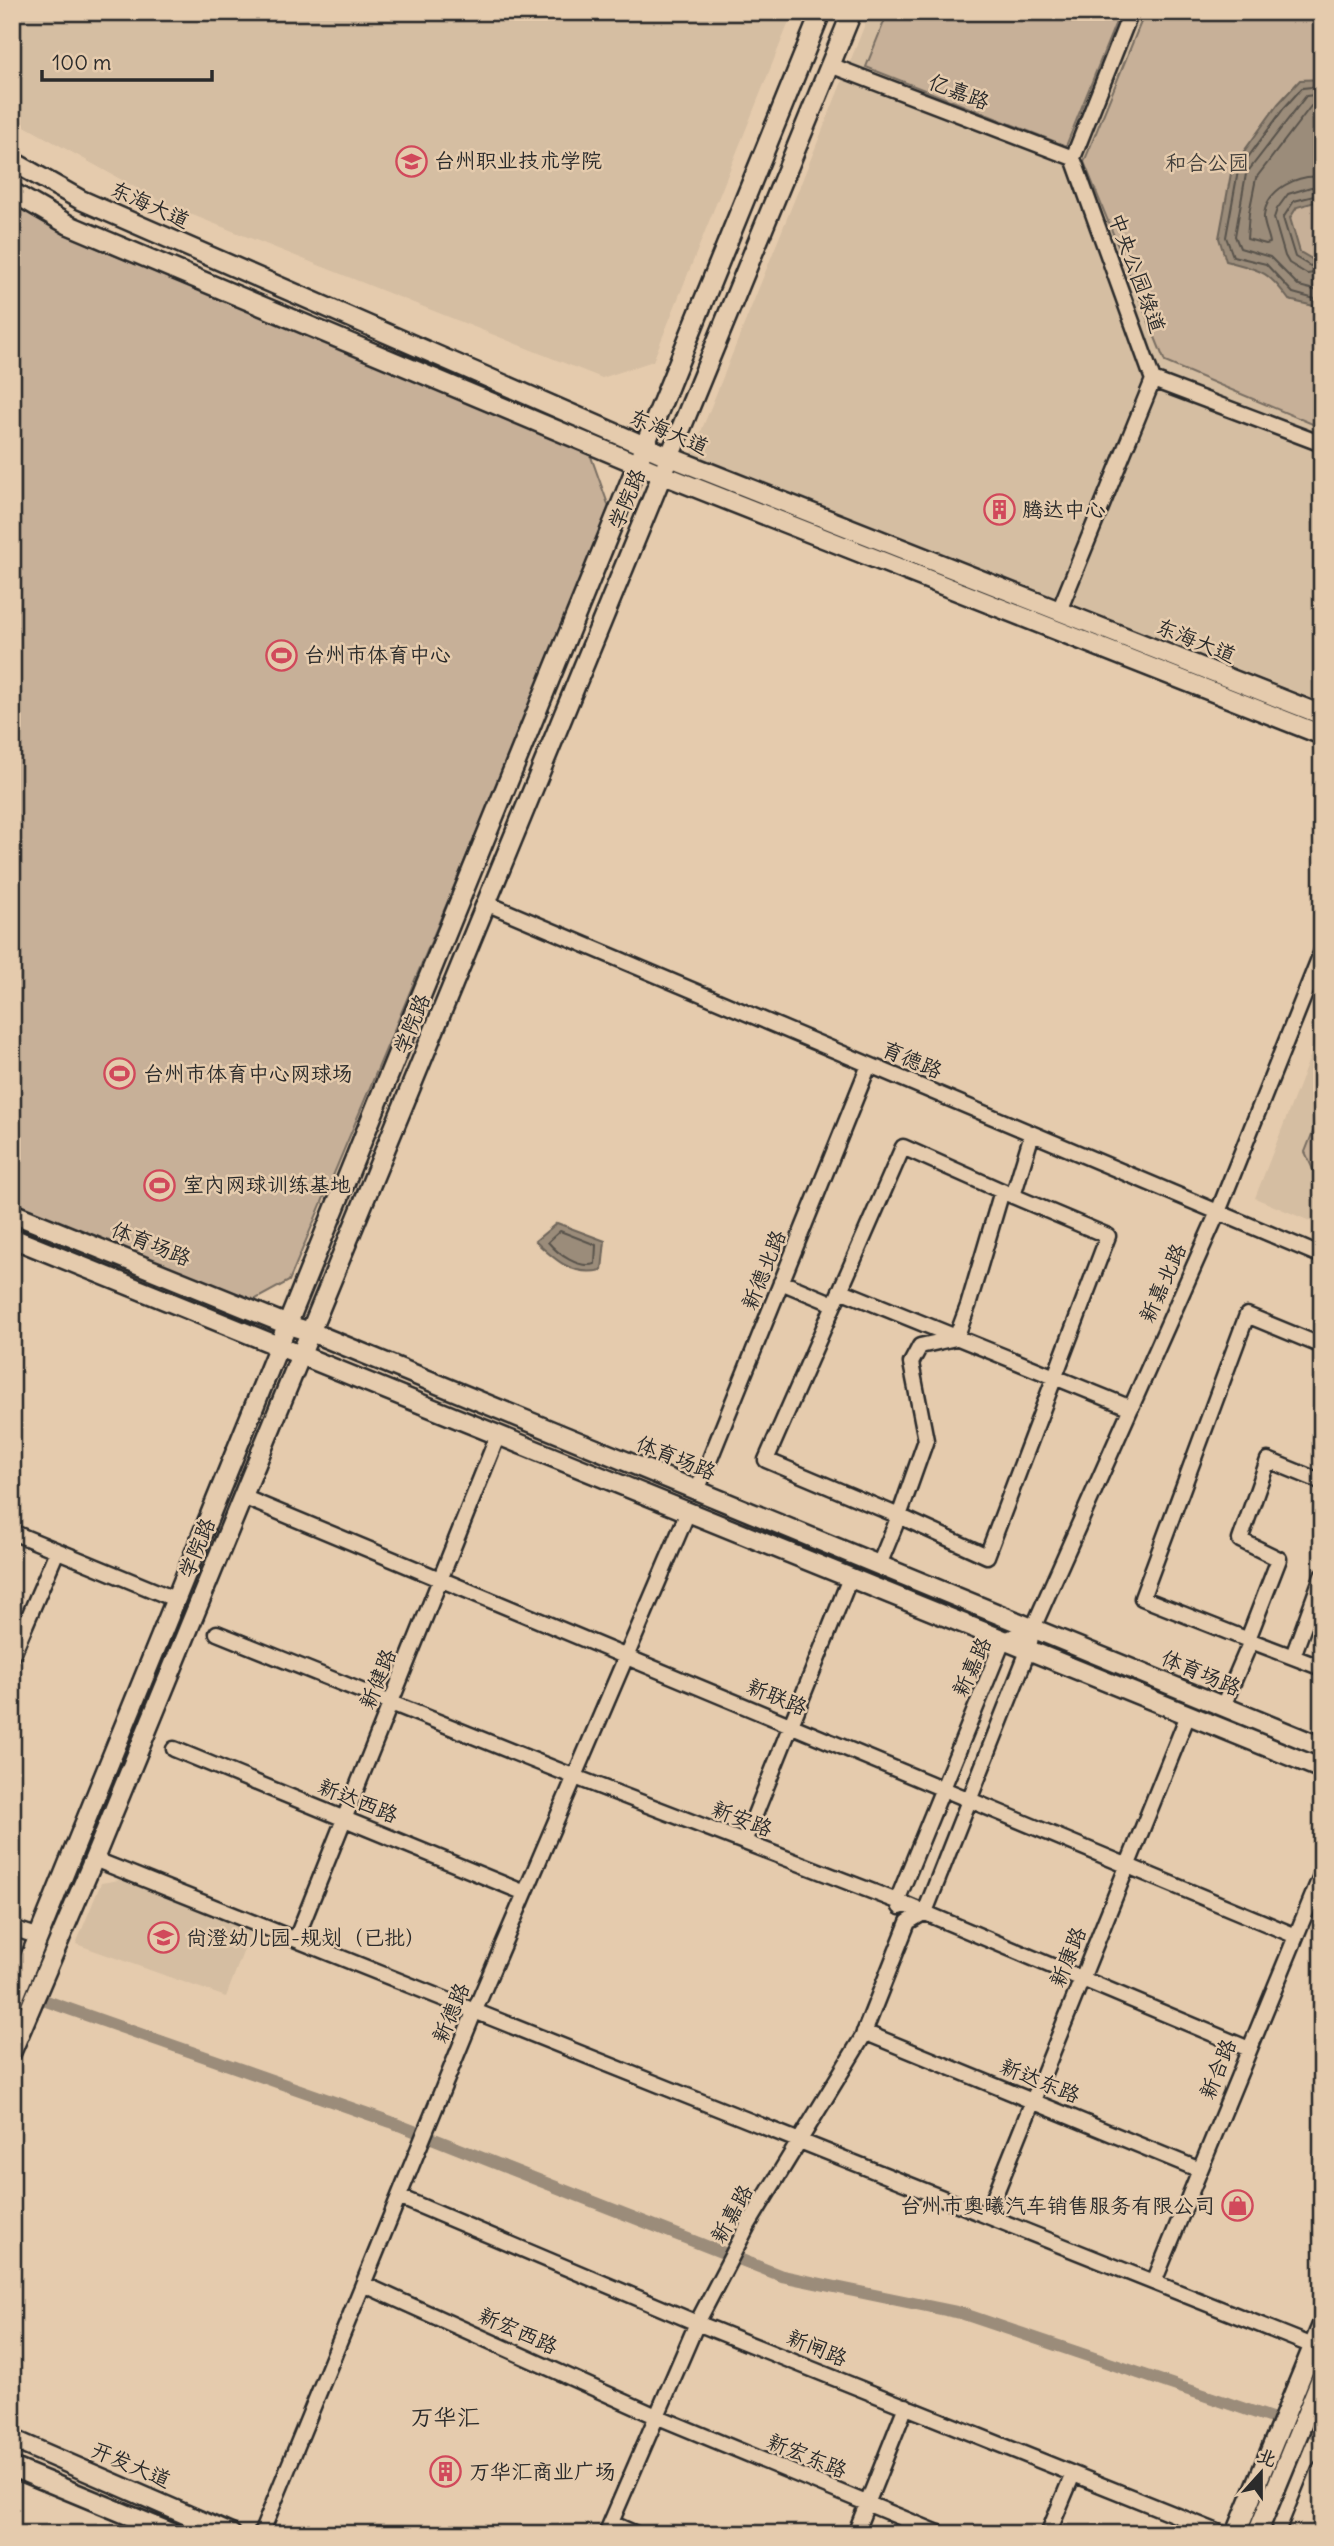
<svg xmlns="http://www.w3.org/2000/svg" width="1334" height="2546" font-family="Delius,'LXGW WenKai TC',sans-serif">
  <style>
    .built { fill: #d5bea2 }
    .green { fill: #c7b098; stroke: #796e62; stroke-width: 2 }
    .water { fill: #9b8c7a; stroke: #6e655a; stroke-width: 2 }
    .lines { fill: none; stroke-linecap: round; stroke-linejoin: round }
    .shore { stroke: #58524b; stroke-width: 2 }
    .canal { stroke: #9b8c7a; stroke-width: 12 }
    .minor-casing { stroke: #2b2b2b; stroke-width: 19 }
    .major-casing { stroke: #2b2b2b; stroke-width: 23 }
    .minor { stroke: #e5cbad; stroke-width: 14 }
    .major { stroke: #e5cbad; stroke-width: 18 }
    .labels { text-anchor: middle; stroke-width: 5; stroke-linejoin: round; paint-order: stroke }
    .street-label { font-size: 21px; fill: #2b2b2b; stroke: #e5cbad }
    .poi-label { font-size: 21px; fill: #2b2b2b; stroke: #e5cbad; text-anchor: start }
    .park-label { font-size: 21px; fill: #423f3b; stroke: #e5cbad }
    .neighbourhood-label { font-size: 23px; fill: #2b2b2b; stroke: #e5cbad }
  </style>
  <rect width="100%" height="100%" fill="#e5cbad"/>
  <filter id="ink" filterUnits="userSpaceOnUse"><feTurbulence type="fractalNoise" baseFrequency=".0143" numOctaves="2"/><feDisplacementMap in="SourceGraphic" scale="14" xChannelSelector="R" yChannelSelector="G"/><feConvolveMatrix kernelMatrix="1 2 1 2 8 2 1 2 1" color-interpolation-filters="sRGB"/></filter>
  <g filter="url(#ink)">
    <path class="built" d="M 12,12 L 793,12 L 653,361 L 602,378 L 165,204 L 12,119 Z
      M 870,12 L 1322,12 L 1322,702 L 692,454 Z
      M 1322,1026 L 1322,1226 L 1255,1198 Z
      M 125,1879 L 251,1931 L 226,1997 L 76,1944 L 101,1883 Z"/>
    <path class="green" d="M 888,12 L 1120,12 L 1066,146 L 866,67 Z
      M 1145,12 L 1322,12 L 1322,428 L 1165,362 L 1084,162 Z
      M 12,202 L 92,246 L 589,451 L 609,507 L 489,803 L 289,1281 L 234,1311 L 12,1218 Z
      M 1322,1109 L 1322,1189 L 1305,1152 Z"/>
    <path class="water" d="M 1322,79 L 1322,206 L 1315,202 L 1297,207 L 1290,218 L 1300,252 L 1312,259 L 1322,254 L 1322,308 L 1289,300 C 1268,270 1260,270 1226,261 L 1219,238 L 1232,168 L 1278,104 L 1300,80 Z
      M 557,1223 L 605,1241 L 602,1270 C 573,1277 555,1260 535,1241 Z"/>
    <g class="lines">
      <path class="shore" d="M 1322,86 L 1302,88 L 1284,108 L 1238,171 L 1226,237 L 1233,256 L 1266,264 L 1293,293 L 1322,301
        M 1322,94 L 1306,96 L 1246,174 L 1235,236 L 1240,248 L 1270,257 L 1299,286 L 1322,292
        M 1322,105 L 1311,106 L 1256,178 L 1249,213 L 1247,239 L 1266,244 L 1270,243 C 1269,234 1263,225 1264,216 C 1266,189 1298,174 1322,177
        M 1322,188 L 1311,187 L 1288,194 L 1277,209 L 1274,218 L 1285,256 L 1289,263 L 1307,274 L 1322,272
        M 1322,198 L 1314,196 L 1294,201 L 1283,218 L 1295,257 L 1310,266 L 1322,262
        M 560,1231 L 596,1245 L 595,1264 C 578,1269 558,1254 548,1242 Z"/>
      <path class="canal" d="M 12,1989 L 391,2122 L 782,2276 L 961,2313 L 1322,2435"/>
      <defs>
        <path id="minor" d="M 1131,12 L 1073,158 L 1153,380 L 1322,444
          M 830,65 L 1073,158
          M 1059,611 L 1153,380
          M 486,903 L 1322,1256
          M 1002,1191 L 968,1306 L 956,1338 L 920,1346 L 911,1363 L 926,1440 L 899,1516 L 987,1556 L 1108,1236 L 1013,1196
          M 781,1282 L 834,1304
          M 840,1290 L 1131,1408
          M 697,1491 L 869,1065
          M 243,1497 L 1296,1936
          M 12,1532 L 177,1600
          M 879,1565 L 899,1516 L 766,1460 L 903,1147 L 1013,1196 L 1032,1134
          M 217,1633 L 575,1777 L 897,1901 L 1249,2049
          M 1248,1639 L 1279,1559 L 1240,1540 L 1268,1460 L 1322,1482
          M 1251,1641 L 1322,1668
          M 12,1656 L 57,1551
          M 1293,1656 L 1322,1576
          M 1223,1706 L 1251,1641 L 1142,1598 L 1247,1315 L 1322,1346
          M 174,1749 L 525,1893
          M 744,1842 L 850,1578
          M 94,1859 L 1313,2346
          M 900,1907 L 897,1901 L 1003,1641 L 1033,1628
          M 12,1928 L 40,1937
          M 296,1939 L 498,1435
          M 864,2032 L 1200,2170
          M 399,2197 L 697,2323 L 1223,2534
          M 987,2215 L 1188,1715
          M 1154,2282 L 1322,1873
          M 363,2284 L 656,2416 L 941,2534
          M 611,2523 L 636,2534
          M 261,2534 L 475,2010 L 688,1512
          M 606,2534 L 697,2323 L 748,2225 L 862,2038 L 908,1922 L 925,1912 L 1028,1651 L 1033,1628 L 1218,1212 L 1322,951
          M 855,2534 L 906,2406
          M 1048,2534 L 1073,2474"/>
        <path id="major" d="M 12,161 L 81,200 L 670,457 L 1322,715
          M 12,192 L 69,225 L 661,474 L 1322,735
          M 12,1213 L 288,1325 L 311,1332 L 1322,1747
          M 12,1238 L 1322,1769
          M 12,2002 L 821,12
          M 12,2051 L 94,1859 L 852,12
          M 12,2439 L 231,2534
          M 12,2467 L 174,2534
          M 1236,2534 L 1322,2325
          M 1257,2534 L 1322,2376
          M 1296,2534 L 1322,2470
          M 1312,2534 L 1322,2510"/>
      </defs>
      <use href="#minor" class="minor-casing"/>
      <use href="#major" class="major-casing"/>
      <use href="#minor" class="minor"/>
      <use href="#major" class="major"/>
    </g>
  </g>
  <defs>
    <symbol id="university-ring" viewBox="-11 -11 22 22"><circle r="9.5" fill="#e5cbad" stroke="#d1495b" stroke-width="1.5"/><path d="M0-5L7-2L0 1L-7-2ZM-4 1L0 2.5L4 1V4Q0 6-4 4Z" fill="#d1495b"/></symbol>
    <symbol id="building-ring" viewBox="-11 -11 22 22"><circle r="9.5" fill="#e5cbad" stroke="#d1495b" stroke-width="1.5"/><path d="M-4-6H4V6H1V3H-1V6H-4ZM-2.5-4.3h1.7v1.8h-1.7ZM.8-4.3h1.7v1.8H.8ZM-2.5-1h1.7V.8h-1.7ZM.8-1h1.7V.8H.8Z" fill="#d1495b"/></symbol>
    <symbol id="stadium-ring" viewBox="-11 -11 22 22"><circle r="9.5" fill="#e5cbad" stroke="#d1495b" stroke-width="1.5"/><path d="M0-5a6.5 5 0 1 0 0 10a6.5 5 0 1 0 0-10ZM-3.5-1.8h7v3.6h-7Z" fill="#d1495b"/></symbol>
    <symbol id="school-ring" viewBox="-11 -11 22 22"><circle r="9.5" fill="#e5cbad" stroke="#d1495b" stroke-width="1.5"/><path d="M0-5L7-2L0 1L-7-2ZM-4 1L0 2.5L4 1V4Q0 6-4 4Z" fill="#d1495b"/></symbol>
    <symbol id="shop-ring" viewBox="-11 -11 22 22"><circle r="9.5" fill="#e5cbad" stroke="#d1495b" stroke-width="1.5"/><path d="M-5-2.5h2.3a2.7 3.5 0 0 1 5.4 0H5L5.5 6h-11ZM-1.5-2.5h3a1.5 2.3 0 0 0-3 0Z" fill="#d1495b"/></symbol>
  </defs>
  <g fill-rule="evenodd">
    <use href="#university-ring" x="394" y="144" width="35" height="35"/>
    <use href="#building-ring" x="982" y="492" width="35" height="35"/>
    <use href="#stadium-ring" x="264" y="638" width="35" height="35"/>
    <use href="#stadium-ring" x="102" y="1056" width="35" height="35"/>
    <use href="#stadium-ring" x="142" y="1168" width="35" height="35"/>
    <use href="#school-ring" x="146" y="1920" width="35" height="35"/>
    <use href="#shop-ring" x="1220" y="2188" width="35" height="35"/>
    <use href="#building-ring" x="428" y="2454" width="35" height="35"/>
  </g>
  <g class="labels">
    <g class="street-label">
      <text transform="translate(959 92) rotate(21)" y="7">亿嘉路</text>
      <text transform="translate(150 205) rotate(24)" y="7">东海大道</text>
      <text transform="translate(1137 273) rotate(70)" y="7">中央公园绿道</text>
      <text transform="translate(669 432) rotate(23)" y="7">东海大道</text>
      <text transform="translate(627 499) rotate(-67)" y="7">学院路</text>
      <text transform="translate(1196 641) rotate(22)" y="7">东海大道</text>
      <text transform="translate(412 1024) rotate(-68)" y="7">学院路</text>
      <text transform="translate(912 1060) rotate(23)" y="7">育德路</text>
      <text transform="translate(151 1244) rotate(22)" y="7">体育场路</text>
      <text transform="translate(764 1270) rotate(-68)" y="7">新德北路</text>
      <text transform="translate(1163 1283) rotate(-66)" y="7">新嘉北路</text>
      <text transform="translate(676 1458) rotate(22)" y="7">体育场路</text>
      <text transform="translate(197 1548) rotate(-68)" y="7">学院路</text>
      <text transform="translate(972 1667) rotate(-65)" y="7">新嘉路</text>
      <text transform="translate(1201 1673) rotate(23)" y="7">体育场路</text>
      <text transform="translate(378 1679) rotate(-68)" y="7">新健路</text>
      <text transform="translate(777 1697) rotate(22)" y="7">新联路</text>
      <text transform="translate(358 1801) rotate(22)" y="7">新达西路</text>
      <text transform="translate(742 1819) rotate(21)" y="7">新安路</text>
      <text transform="translate(1068 1957) rotate(-68)" y="7">新康路</text>
      <text transform="translate(451 2013) rotate(-67)" y="7">新德路</text>
      <text transform="translate(1218 2069) rotate(-68)" y="7">新合路</text>
      <text transform="translate(1040 2081) rotate(22)" y="7">新达东路</text>
      <text transform="translate(732 2214) rotate(-61)" y="7">新嘉路</text>
      <text transform="translate(518 2331) rotate(24)" y="7">新宏西路</text>
      <text transform="translate(817 2348) rotate(22)" y="7">新闸路</text>
      <text transform="translate(807 2456) rotate(22)" y="7">新宏东路</text>
      <text transform="translate(131 2465) rotate(23)" y="7">开发大道</text>
    </g>
    <g class="poi-label">
      <text x="434" y="168">台州职业技术学院</text>
      <text x="1022" y="517">腾达中心</text>
      <text x="304" y="662">台州市体育中心</text>
      <text x="143" y="1081">台州市体育中心网球场</text>
      <text x="183" y="1192">室内网球训练基地</text>
      <text x="186" y="1945">尚澄幼儿园-规划（已批）</text>
      <text x="1215" y="2213" text-anchor="end">台州市奥曦汽车销售服务有限公司</text>
      <text x="469" y="2479">万华汇商业广场</text>
    </g>
    <g class="park-label">
      <text x="1207" y="170">和合公园</text>
    </g>
    <g class="neighbourhood-label">
      <text x="445" y="2425">万华汇</text>
    </g>
  </g>
  <rect width="1334" height="2546" fill="none" stroke="#e5cbad" stroke-width="42"/>
  <rect x="21" y="21" width="1292" height="2504" fill="none" stroke="#2b2b2b" stroke-width="2.5" filter="url(#ink)"/>
  <g transform="translate(1261 2473) rotate(21)" stroke="#e5cbad" stroke-width="5" paint-order="stroke">
  <path d="M0-5L12 26L0 18L-12 26Z" fill="#2b2b2b"/>
  <text y="-10" font-size="19" font-weight="bold" text-anchor="middle" fill="#2b2b2b">北</text>
  </g>
  <path d="M42 70v10h170v-10" fill="none" stroke="#2b2b2b" stroke-width="3.5"/>
  <text x="52" y="70" font-size="21" fill="#2b2b2b" stroke="#e5cbad" stroke-width="5" paint-order="stroke">100 m</text>
</svg>
